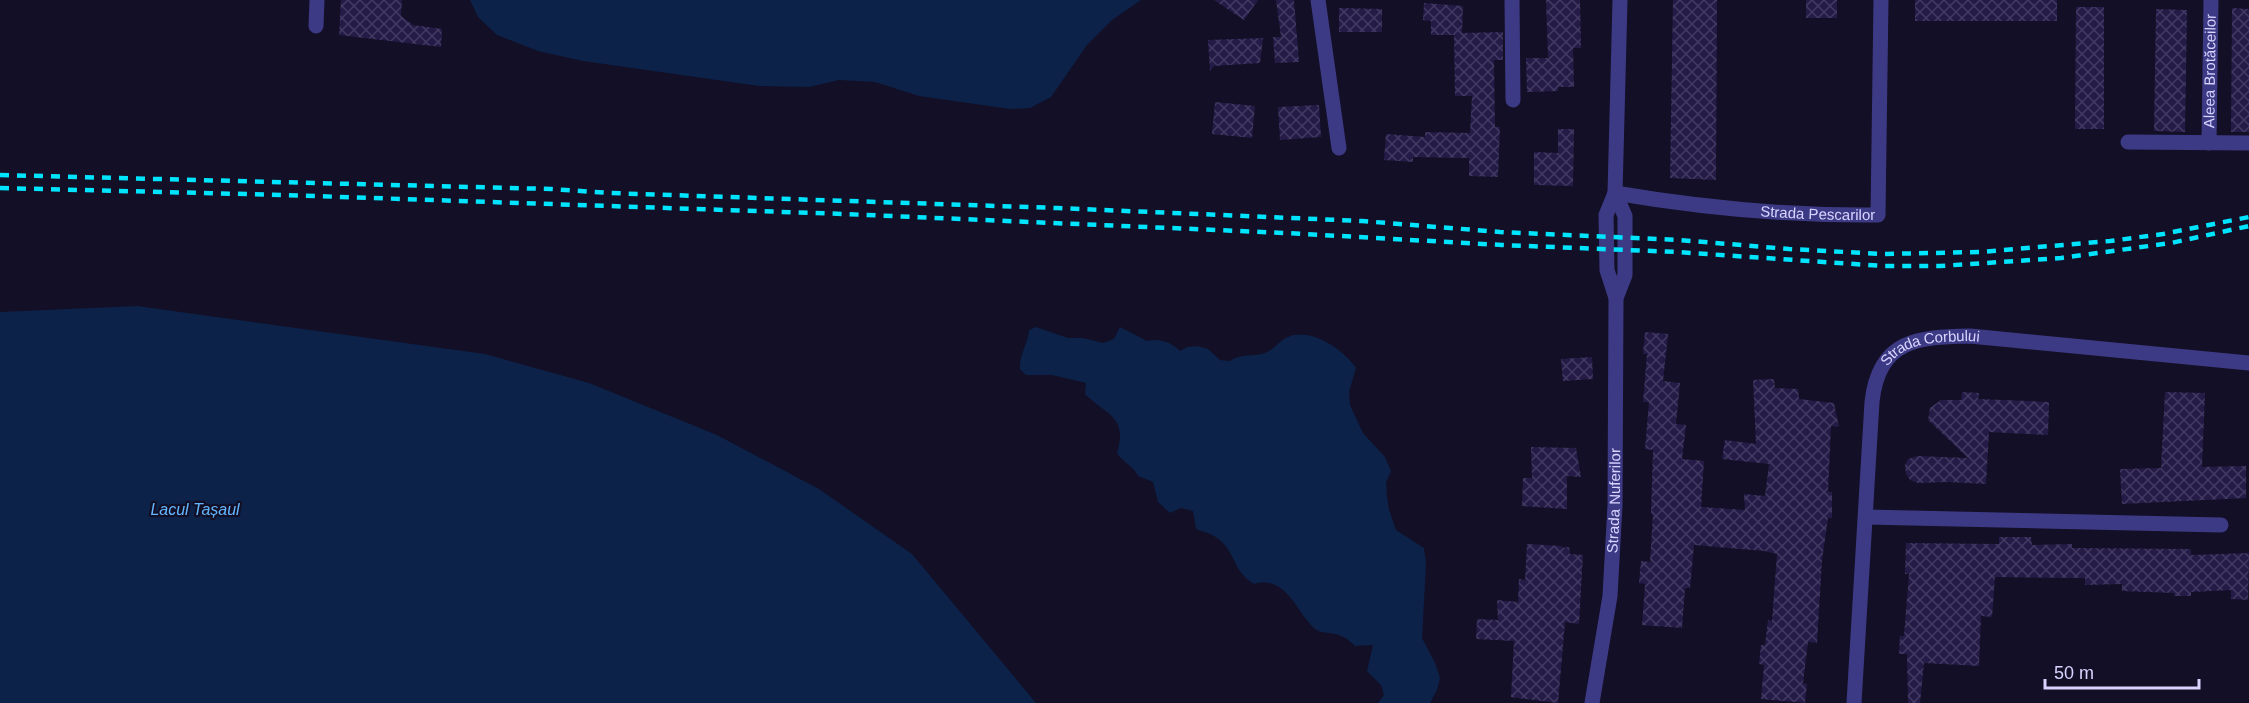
<svg xmlns="http://www.w3.org/2000/svg" width="2249" height="703" font-family="Arial,sans-serif">
  <style>
    .water { fill: #0c2248 }
    .building { fill: url(#building-cross-hatch) }
    .lines { fill: none; stroke-linecap: round; stroke-linejoin: round }
    .minor { stroke: #3d3a85; stroke-width: 15 }
    .rail { stroke: #00e5ff; stroke-width: 4.5; stroke-dasharray: 9 8; stroke-linecap: butt }
    .labels { text-anchor: middle; stroke-width: 4.5; stroke-linejoin: round; paint-order: stroke }
    .street-label { font-size: 15px; fill: #d9d4ff; stroke: #130f26 }
    .water-label { font-size: 16px; font-style: italic; fill: #62b6ff; stroke: #130f26 }
  </style>
  <defs>
    <pattern id="building-cross-hatch" width="8" height="8" patternUnits="userSpaceOnUse" patternTransform="scale(1.5)"><rect width="8" height="8" fill="#241b47"/><path d="M0 0l8 8M0 8l8-8" fill="none" stroke="#433b63"/></pattern>
  </defs>
  <rect width="100%" height="100%" fill="#130f26"/>
  <path class="water" d="M 470,0 L 1141,0 L 1112,20 L 1087,45 L 1051,97 L 1030,108 L 1010,109 L 919,96 L 875,82 L 839,80 L 809,87 L 759,86 L 583,61 L 538,51 L 497,35 L 478,17 Z
    M 137,306 L 485,354 L 589,383 L 717,435 L 819,489 L 912,554 L 1036,703 L 0,703 L 0,312 Z
    M 1036,327 L 1068,338 L 1083,338 L 1103,343 L 1114,339 L 1120,327 L 1147,341 C 1159,338 1171,342 1180,351 L 1187,347 L 1198,346 L 1208,349 L 1220,360 L 1230,361 C 1240,353 1254,357 1265,353 C 1275,349 1280,340 1288,337 C 1311,327 1344,350 1356,368 L 1349,392 L 1350,405 L 1363,433 L 1385,457 L 1391,471 L 1386,483 L 1387,496 L 1389,510 L 1396,530 L 1424,548 L 1426,564 L 1422,638 L 1435,663 L 1440,678 L 1437,690 L 1430,703 L 1378,703 L 1384,695 L 1381,685 L 1367,671 L 1373,645 L 1355,646 C 1349,640 1344,636 1335,634 C 1327,632 1321,634 1314,628 C 1295,610 1286,575 1254,584 C 1234,572 1236,556 1222,542 C 1215,535 1205,532 1196,529 L 1193,511 L 1181,508 L 1170,513 L 1158,502 L 1153,482 L 1138,476 C 1133,465 1123,463 1117,453 C 1128,416 1107,416 1085,394 L 1086,383 L 1052,375 L 1026,375 L 1020,369 C 1019,355 1028,344 1029,330 Z"/>
  <path class="building" d="M 341,0 L 402,0 L 401,16 L 413,25 L 442,29 L 441,47 L 339,35 Z
    M 1214,0 L 1258,0 L 1244,20 Z
    M 1276,0 L 1294,0 L 1299,62 L 1275,63 L 1273,37 L 1281,37 Z
    M 1546,0 L 1580,0 L 1581,48 L 1573,48 L 1574,87 L 1558,87 L 1558,91 L 1527,92 L 1526,58 L 1548,58 Z
    M 1673,0 L 1717,0 L 1716,180 L 1670,178 Z
    M 1806,0 L 1837,0 L 1837,18 L 1806,18 Z
    M 1915,0 L 2057,0 L 2057,21 L 1915,21 Z
    M 1424,3 L 1463,6 L 1462,33 L 1503,32 L 1503,60 L 1494,60 L 1495,127 L 1500,127 L 1498,177 L 1469,176 L 1469,158 L 1413,157 L 1413,162 L 1384,160 L 1386,134 L 1425,137 L 1425,132 L 1470,133 L 1472,96 L 1455,96 L 1454,35 L 1431,35 L 1431,21 L 1423,20 Z
    M 2076,7 L 2104,7 L 2104,129 L 2075,129 Z
    M 1339,8 L 1382,9 L 1382,32 L 1339,32 Z
    M 2232,8 L 2249,9 L 2249,132 L 2231,132 Z
    M 2156,9 L 2187,10 L 2185,132 L 2154,131 Z
    M 1263,38 L 1260,63 L 1214,66 L 1210,71 L 1208,40 Z
    M 1215,102 L 1255,106 L 1252,138 L 1212,134 Z
    M 1319,105 L 1321,137 L 1280,140 L 1278,107 Z
    M 1558,129 L 1574,129 L 1573,186 L 1534,185 L 1534,152 L 1558,153 Z
    M 1645,332 L 1668,334 L 1663,381 L 1680,383 L 1676,424 L 1686,425 L 1682,459 L 1704,461 L 1701,507 L 1745,510 L 1744,494 L 1765,496 L 1769,464 L 1722,459 L 1725,440 L 1756,444 L 1753,380 L 1774,379 L 1775,388 L 1798,389 L 1799,399 L 1834,403 L 1839,427 L 1831,426 L 1828,492 L 1832,492 L 1832,518 L 1828,518 L 1822,560 L 1817,643 L 1808,642 L 1803,683 L 1807,684 L 1805,703 L 1761,699 L 1764,665 L 1759,664 L 1761,645 L 1765,645 L 1768,620 L 1772,621 L 1777,554 L 1764,551 L 1694,545 L 1690,588 L 1685,588 L 1682,628 L 1642,625 L 1645,584 L 1639,583 L 1641,561 L 1650,562 L 1653,514 L 1651,514 L 1653,450 L 1645,449 L 1649,402 L 1643,402 L 1647,354 L 1643,354 Z
    M 1592,357 L 1593,379 L 1563,381 L 1561,359 Z
    M 1962,392 L 1979,393 L 1978,399 L 2049,402 L 2048,435 L 1989,432 L 1986,484 L 1948,482 L 1918,483 L 1910,480 L 1906,474 L 1905,465 L 1908,459 L 1917,456 L 1968,458 L 1928,420 L 1930,408 L 1941,400 L 1961,400 Z
    M 2165,392 L 2205,393 L 2202,467 L 2246,466 L 2246,498 L 2122,504 L 2120,469 L 2161,468 Z
    M 1531,447 L 1576,448 L 1581,477 L 1567,476 L 1567,509 L 1522,506 L 1523,478 L 1532,478 Z
    M 1999,537 L 2031,537 L 2032,545 L 2072,544 L 2072,548 L 2191,549 L 2191,555 L 2249,553 L 2248,600 L 2231,599 L 2231,590 L 2191,592 L 2191,596 L 2174,596 L 2174,593 L 2122,591 L 2122,584 L 2085,585 L 2085,578 L 1995,577 L 1992,617 L 1981,616 L 1979,666 L 1924,663 L 1920,703 L 1908,703 L 1907,654 L 1899,654 L 1900,636 L 1904,636 L 1909,574 L 1905,574 L 1906,543 L 1999,544 Z
    M 1527,544 L 1562,546 L 1562,548 L 1569,547 L 1570,554 L 1583,555 L 1579,624 L 1565,622 L 1558,703 L 1511,697 L 1514,641 L 1476,639 L 1477,619 L 1498,620 L 1497,600 L 1518,602 L 1519,579 L 1525,580 Z"/>
  <g class="lines">
    <g class="minor">
      <path d="M 1318,0 L 1339,148"/>
      <path d="M 1512,0 L 1513,100"/>
      <path d="M 316,26 L 317,0"/>
      <path d="M 2128,142 L 2249,143"/>
      <path id="s1" d="M 2209,143 L 2211,0"/>
      <path id="s2" d="M 1615,193 C 1703,208 1789,216 1878,215 L 1881,0"/>
      <path d="M 1616,298 L 1607,270 L 1606,215 L 1615,193 L 1620,0"/>
      <path d="M 1866,517 L 2221,525"/>
      <path id="s3" d="M 1592,703 L 1610,596 L 1615,505 L 1616,298 L 1625,275 L 1625,216 L 1615,193"/>
      <path id="s4" d="M 1854,703 L 1872,402 C 1879,339 1918,337 1970,336 L 2249,363"/>
    </g>
    <path class="rail" d="M 0,175 L 551,189 L 610,193 L 1057,208 L 1362,221 L 1500,232 L 1679,240 L 1789,249 L 1883,254 L 1980,252 L 2110,241 L 2163,234 L 2249,217
      M 0,188 L 284,195 L 844,214 L 1286,233 L 1502,245 L 1677,252 L 1883,266 L 1940,266 L 2061,258 L 2171,243 L 2249,226"/>
  </g>
  <g class="labels">
    <g class="street-label">
      <text dy="5" stroke="none"><textPath href="#s1" startOffset="72">Aleea Brotăceilor</textPath></text>
      <text dy="5" stroke="none"><textPath href="#s2" startOffset="204">Strada Pescarilor</textPath></text>
      <text dy="5" stroke="none"><textPath href="#s4" startOffset="394">Strada Corbului</textPath></text>
      <text dy="5" stroke="none"><textPath href="#s3" startOffset="204">Strada Nuferilor</textPath></text>
    </g>
    <g class="water-label">
      <text x="195" y="515">Lacul Tașaul</text>
    </g>
  </g>
  <path d="M2045 679v9h154v-9" fill="none" stroke="#d9d4ff" stroke-width="3"/>
  <text x="2054" y="679" font-size="18" fill="#d9d4ff" stroke="#130f26" stroke-width="4.5" paint-order="stroke">50 m</text>
</svg>
